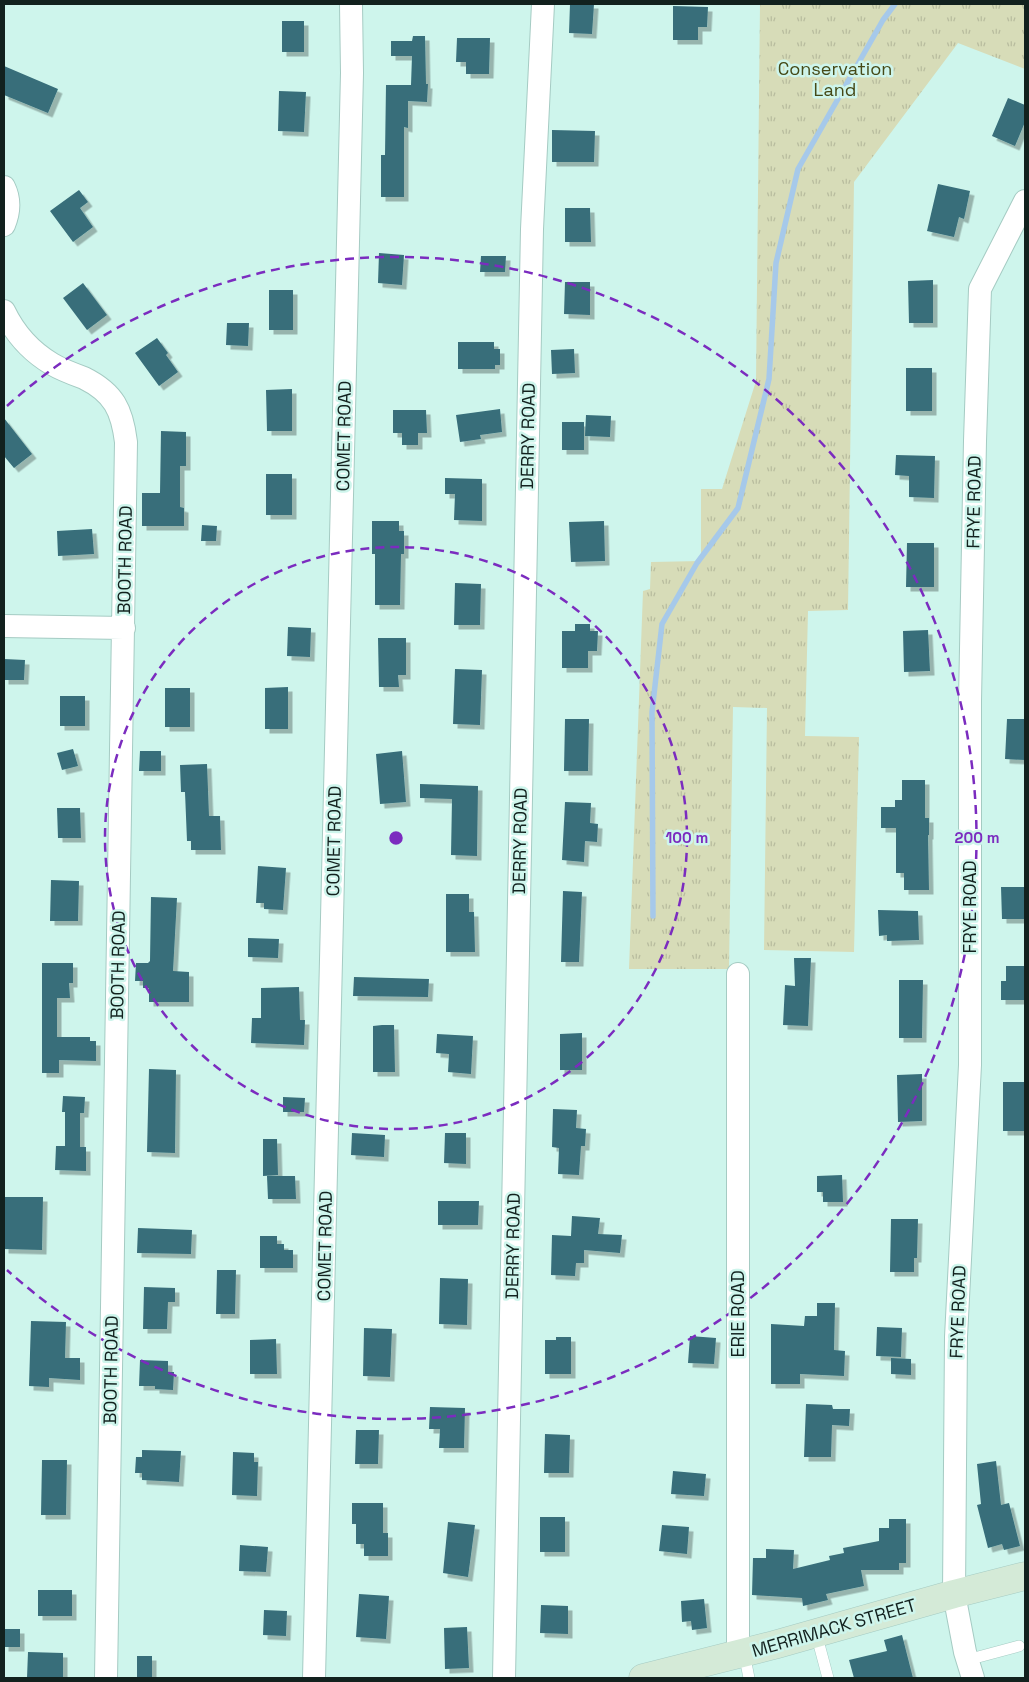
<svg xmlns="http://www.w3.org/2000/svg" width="1029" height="1682" font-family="'Space Grotesk',sans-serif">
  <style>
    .grass { fill: url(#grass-tufts) }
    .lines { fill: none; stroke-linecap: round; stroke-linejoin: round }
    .stream { stroke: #a6c9ea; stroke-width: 5.5 }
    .building { fill: #376e7a; filter: url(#shadow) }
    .lane-casing { stroke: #a5cbc3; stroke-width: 12 }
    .street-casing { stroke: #a5cbc3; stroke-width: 24 }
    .secondary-casing { stroke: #a5cbc3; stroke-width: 29 }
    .lane { stroke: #fff; stroke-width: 11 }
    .street { stroke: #fff; stroke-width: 22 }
    .secondary { stroke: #d4ead7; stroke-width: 28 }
    .ring { fill: none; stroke: #7b2cbf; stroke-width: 2.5; stroke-dasharray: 9 6 }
    .labels { text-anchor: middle; stroke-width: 5; stroke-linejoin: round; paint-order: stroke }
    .park-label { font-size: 18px; fill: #454916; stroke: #cef5ec }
    .street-label { font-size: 18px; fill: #12211e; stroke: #cef5ec }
    .centre { fill: #7b2cbf; stroke: #cef5ec; stroke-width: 2.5 }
    .ring-label { font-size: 15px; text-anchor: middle; font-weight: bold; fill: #7b2cbf; stroke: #cef5ec; stroke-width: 5; stroke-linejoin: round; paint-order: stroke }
  </style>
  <defs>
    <pattern id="grass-tufts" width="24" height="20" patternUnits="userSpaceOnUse" patternTransform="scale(1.25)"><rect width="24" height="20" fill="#d7dcb8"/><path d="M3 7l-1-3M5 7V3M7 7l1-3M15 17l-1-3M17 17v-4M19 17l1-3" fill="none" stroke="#b8bc9e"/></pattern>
    <filter id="shadow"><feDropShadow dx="4.5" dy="4.5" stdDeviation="0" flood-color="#0004"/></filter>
  </defs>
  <rect width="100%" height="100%" fill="#cef5ec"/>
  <path class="grass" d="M 760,4 L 1025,4 L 1025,69 L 958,43 L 854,182 L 848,610 L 808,611 L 805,736 L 859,737 L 854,952 L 764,950 L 767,708 L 733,707 L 729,969 L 629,969 L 643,591 L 650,589 L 651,562 L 701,561 L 701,489 L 722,489 L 756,381 Z"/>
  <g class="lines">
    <path class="stream" d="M 653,916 L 652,712 L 662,624 L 697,563 L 738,508 L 769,379 L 776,263 L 798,169 L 883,20 L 895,4"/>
  </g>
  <path class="building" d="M 570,4 L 594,4 L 592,34 L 569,33 Z
    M 673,6 L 708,7 L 707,27 L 698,27 L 698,40 L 673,40 Z
    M 282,21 L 304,21 L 304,52 L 282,52 Z
    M 413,36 L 425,36 L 426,84 L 428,84 L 427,102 L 408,101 L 408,128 L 404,127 L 404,197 L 381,197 L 381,155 L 385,155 L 386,85 L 411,85 L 412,56 L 391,56 L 391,41 L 412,41 Z
    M 457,38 L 490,38 L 489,74 L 466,74 L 466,62 L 456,62 Z
    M 4,66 L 58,89 L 48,113 L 4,95 Z
    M 279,91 L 306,92 L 304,132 L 278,131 Z
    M 1008,98 L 1025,105 L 1025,122 L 1015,146 L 992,136 Z
    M 552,130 L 595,131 L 594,162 L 552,162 Z
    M 938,184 L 970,191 L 964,219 L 959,217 L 954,237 L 927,231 Z
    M 79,190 L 88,202 L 80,208 L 93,227 L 73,242 L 50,211 Z
    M 565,208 L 590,208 L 591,242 L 565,242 Z
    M 379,253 L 404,255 L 402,285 L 378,283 Z
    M 481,256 L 506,256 L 505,272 L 480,272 Z
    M 933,280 L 933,323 L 909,323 L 908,281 Z
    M 565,282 L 590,282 L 590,315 L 564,314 Z
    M 83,283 L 107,315 L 87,330 L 63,298 Z
    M 269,290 L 293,290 L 293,330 L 269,330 Z
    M 227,323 L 249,323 L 248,346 L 226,345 Z
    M 157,338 L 168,353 L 166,355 L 178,372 L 159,386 L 135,353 Z
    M 458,342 L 494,342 L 494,349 L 500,349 L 500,365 L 495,365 L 495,369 L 458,369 Z
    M 574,349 L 575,373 L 552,374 L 551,350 Z
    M 906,368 L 932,368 L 932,411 L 906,411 Z
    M 292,389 L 292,431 L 267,431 L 266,390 Z
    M 500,409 L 502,432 L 480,435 L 481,439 L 460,442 L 456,415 Z
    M 393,410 L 426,410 L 427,433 L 418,433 L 418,445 L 402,445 L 402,433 L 393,433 Z
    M 586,415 L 611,416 L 610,437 L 585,436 Z
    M 4,418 L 32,454 L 14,468 L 4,456 Z
    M 562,422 L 584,422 L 584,450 L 562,450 Z
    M 161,431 L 186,432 L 186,466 L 180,466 L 180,507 L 184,508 L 184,526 L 142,526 L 142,493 L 160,493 Z
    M 896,455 L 935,456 L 934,498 L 909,497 L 909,476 L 895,475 Z
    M 266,474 L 292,474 L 292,515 L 266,515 Z
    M 445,478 L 482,479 L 482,521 L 454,520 L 455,494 L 445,494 Z
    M 372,521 L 399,521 L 399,531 L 404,531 L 404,554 L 401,554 L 400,605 L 375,605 L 375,554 L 372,554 Z
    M 604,521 L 605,561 L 571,562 L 569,522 Z
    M 202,525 L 217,526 L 216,541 L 201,541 Z
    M 92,529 L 94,554 L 58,556 L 57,531 Z
    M 907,543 L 934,543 L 934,587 L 906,587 Z
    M 455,583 L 481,584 L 480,625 L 454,625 Z
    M 575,624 L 590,624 L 590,631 L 598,631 L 597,651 L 588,651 L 588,668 L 562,668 L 562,631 L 575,631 Z
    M 288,627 L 311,628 L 310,657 L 287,656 Z
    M 928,630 L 930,671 L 904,672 L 903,631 Z
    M 378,638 L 406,638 L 406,675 L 398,675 L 399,687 L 379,687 Z
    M 4,659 L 25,660 L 24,680 L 4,680 Z
    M 455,669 L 482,670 L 480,725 L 453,724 Z
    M 288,687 L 288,729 L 265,729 L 265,688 Z
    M 165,688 L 190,688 L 190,727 L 165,727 Z
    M 60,696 L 85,696 L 85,726 L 60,726 Z
    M 565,719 L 589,719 L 588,771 L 564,771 Z
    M 1007,719 L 1025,719 L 1025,760 L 1005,759 Z
    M 73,749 L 78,766 L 62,770 L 57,753 Z
    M 140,751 L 161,751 L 161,771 L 139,771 Z
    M 402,751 L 406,802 L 380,804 L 376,754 Z
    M 207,764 L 209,816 L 220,816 L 221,850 L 191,850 L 191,841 L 187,841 L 185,792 L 181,792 L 180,765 Z
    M 902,780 L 925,780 L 925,818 L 929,818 L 929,835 L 928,835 L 929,890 L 904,890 L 904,873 L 896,873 L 896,828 L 881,828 L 881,807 L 895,807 L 895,800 L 902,800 Z
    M 420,784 L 478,786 L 477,856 L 451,855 L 452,799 L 420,798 Z
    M 565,802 L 591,803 L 590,823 L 598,824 L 597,842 L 585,841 L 584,862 L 562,860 Z
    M 57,808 L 80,808 L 81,838 L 58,838 Z
    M 258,866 L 286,868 L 283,910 L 264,909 L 264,903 L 256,903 Z
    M 51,880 L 79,881 L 78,921 L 50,921 Z
    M 1001,887 L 1025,887 L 1025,919 L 1002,919 Z
    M 563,891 L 582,892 L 579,962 L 561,962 Z
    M 446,894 L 469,894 L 469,912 L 474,912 L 475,952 L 446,952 Z
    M 151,897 L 177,898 L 173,971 L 189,972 L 189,1002 L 149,1002 L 149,988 L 143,988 L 143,981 L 135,981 L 136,963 L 148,963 L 150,961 Z
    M 878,910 L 918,911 L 919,940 L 887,941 L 887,935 L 879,936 Z
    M 248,938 L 279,939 L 278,958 L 248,957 Z
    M 794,958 L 811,958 L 808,1026 L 783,1025 L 785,985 L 795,986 Z
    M 42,963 L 73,963 L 73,983 L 69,983 L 70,998 L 57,998 L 57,1037 L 90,1037 L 90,1041 L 96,1041 L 96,1061 L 59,1060 L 59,1073 L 42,1073 Z
    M 1006,966 L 1025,966 L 1025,1000 L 1001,1000 L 1001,981 L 1006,981 Z
    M 354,977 L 429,979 L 428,997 L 353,996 Z
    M 899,980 L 923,980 L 922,1038 L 899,1038 Z
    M 299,987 L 300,1020 L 305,1020 L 304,1045 L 251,1043 L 252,1018 L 261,1018 L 261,988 Z
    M 382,1025 L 394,1025 L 395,1072 L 373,1072 L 373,1026 Z
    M 582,1033 L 582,1070 L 560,1070 L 560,1034 Z
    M 437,1034 L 473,1036 L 471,1074 L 448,1072 L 449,1054 L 436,1053 Z
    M 149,1069 L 176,1070 L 175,1153 L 147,1152 Z
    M 922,1074 L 922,1121 L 898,1122 L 897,1075 Z
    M 1003,1082 L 1025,1082 L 1025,1131 L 1003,1131 Z
    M 63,1096 L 85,1097 L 84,1113 L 80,1113 L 80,1147 L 86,1147 L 86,1171 L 55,1170 L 56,1146 L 65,1146 L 65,1112 L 62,1112 Z
    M 283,1097 L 305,1098 L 304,1112 L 283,1112 Z
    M 553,1109 L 577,1110 L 576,1128 L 586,1129 L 585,1146 L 581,1146 L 579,1175 L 558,1174 L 559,1148 L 552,1147 Z
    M 352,1133 L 385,1135 L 384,1157 L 351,1155 Z
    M 445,1133 L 466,1133 L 466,1164 L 444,1163 Z
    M 263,1139 L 277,1139 L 278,1175 L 263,1176 Z
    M 842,1175 L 843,1202 L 823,1202 L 823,1192 L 817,1192 L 817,1176 Z
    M 267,1176 L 295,1176 L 296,1199 L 268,1199 Z
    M 4,1197 L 43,1197 L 42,1250 L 4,1249 Z
    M 438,1201 L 479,1201 L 478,1225 L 438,1225 Z
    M 572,1216 L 600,1218 L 598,1234 L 622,1235 L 620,1253 L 584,1250 L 584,1263 L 576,1263 L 575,1276 L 551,1275 L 552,1235 L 571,1236 Z
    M 891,1219 L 918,1219 L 917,1258 L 914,1258 L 914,1272 L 890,1272 Z
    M 138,1228 L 192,1230 L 191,1254 L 137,1253 Z
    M 260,1236 L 277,1236 L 277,1244 L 284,1244 L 284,1250 L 293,1250 L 293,1268 L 260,1268 Z
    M 217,1270 L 236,1270 L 235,1314 L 216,1314 Z
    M 440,1278 L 468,1279 L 467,1325 L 439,1324 Z
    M 144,1287 L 175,1288 L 175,1302 L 168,1302 L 167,1329 L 143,1329 Z
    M 817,1303 L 835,1303 L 834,1350 L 845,1351 L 844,1376 L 800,1374 L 800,1384 L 771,1384 L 771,1324 L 804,1326 L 805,1316 L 817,1316 Z
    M 31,1321 L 66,1322 L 65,1358 L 80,1358 L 80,1380 L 49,1378 L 49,1387 L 29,1386 Z
    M 877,1327 L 902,1328 L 901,1357 L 876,1356 Z
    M 364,1328 L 392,1329 L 390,1377 L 363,1376 Z
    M 690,1336 L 716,1338 L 714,1364 L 688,1363 Z
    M 556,1337 L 571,1337 L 571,1374 L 545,1374 L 545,1340 L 556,1340 Z
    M 276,1339 L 277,1374 L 250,1374 L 250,1340 Z
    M 891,1358 L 911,1359 L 911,1375 L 891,1374 Z
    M 140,1360 L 168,1361 L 168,1372 L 174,1372 L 173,1390 L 155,1389 L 155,1386 L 139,1386 Z
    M 806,1404 L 832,1405 L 833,1409 L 850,1409 L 849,1426 L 832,1425 L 831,1457 L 804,1457 Z
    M 430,1407 L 465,1408 L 464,1448 L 439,1448 L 440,1429 L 429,1429 Z
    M 356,1430 L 379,1430 L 378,1464 L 355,1464 Z
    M 545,1434 L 570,1435 L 569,1473 L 544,1473 Z
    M 142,1450 L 181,1451 L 179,1482 L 142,1480 L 142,1473 L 135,1473 L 136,1457 L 142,1457 Z
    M 233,1452 L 254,1453 L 254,1462 L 258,1462 L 257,1496 L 232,1495 Z
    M 42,1460 L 67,1460 L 66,1515 L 41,1515 Z
    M 996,1461 L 1001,1505 L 1009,1503 L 1020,1546 L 1004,1550 L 1002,1544 L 988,1548 L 977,1505 L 981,1504 L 977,1464 Z
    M 673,1471 L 706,1474 L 704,1496 L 671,1494 Z
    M 352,1503 L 383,1503 L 383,1533 L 388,1533 L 388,1556 L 364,1556 L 364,1544 L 356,1544 L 356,1524 L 352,1524 Z
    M 540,1517 L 565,1517 L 565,1552 L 540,1552 Z
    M 889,1519 L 906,1519 L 906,1563 L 899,1563 L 899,1570 L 861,1570 L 864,1586 L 826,1594 L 828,1600 L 803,1606 L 802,1598 L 752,1595 L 753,1558 L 766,1558 L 766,1549 L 794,1550 L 793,1569 L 830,1560 L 829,1556 L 844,1553 L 843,1548 L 879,1541 L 879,1528 L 889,1528 Z
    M 448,1522 L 475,1525 L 468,1577 L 443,1573 Z
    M 662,1525 L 689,1527 L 687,1554 L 659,1551 Z
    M 240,1545 L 268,1547 L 266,1572 L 239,1571 Z
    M 38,1590 L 72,1590 L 72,1616 L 38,1616 Z
    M 359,1594 L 389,1596 L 386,1639 L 356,1637 Z
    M 704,1599 L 707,1628 L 692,1630 L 691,1621 L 682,1622 L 681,1601 Z
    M 541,1605 L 568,1606 L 568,1634 L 540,1633 Z
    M 264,1610 L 287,1611 L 286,1636 L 263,1635 Z
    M 467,1627 L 469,1668 L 445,1669 L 444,1628 Z
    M 4,1629 L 20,1629 L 20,1647 L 4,1647 Z
    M 902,1635 L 913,1678 L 854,1678 L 849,1660 L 887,1651 L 884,1640 Z
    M 28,1652 L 63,1653 L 63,1678 L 27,1678 Z
    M 137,1656 L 152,1656 L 152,1678 L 137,1678 Z"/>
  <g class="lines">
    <defs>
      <path id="lane" d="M 816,1633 L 828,1678
        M 744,1653 L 749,1678
        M 967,1660 L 1019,1646"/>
      <path id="street" d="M 4,187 C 10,199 9,213 4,225
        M 4,311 C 15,334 30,351 52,364 C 62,370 73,374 84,378 C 114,393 122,410 126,442 L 106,1678
        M 4,626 L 124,628
        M 738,974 L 738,1654
        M 314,1678 L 352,73 L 351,4
        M 504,1678 L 532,229 L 543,4
        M 973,1678 L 965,1652 L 954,1594 L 956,1337 L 970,1065 L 970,701 L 975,441 L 980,289 L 1025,201"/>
      <path id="secondary" d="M 643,1678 L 774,1645 L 954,1594 L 1025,1576"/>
    </defs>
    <use href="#lane" class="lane-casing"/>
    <use href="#street" class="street-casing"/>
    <use href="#secondary" class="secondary-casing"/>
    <use href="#lane" class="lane"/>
    <use href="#street" class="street"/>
    <use href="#secondary" class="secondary"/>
  </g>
  <g class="ring">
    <circle cx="396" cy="838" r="291"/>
    <path d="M7 406A581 581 0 1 1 7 1270"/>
  </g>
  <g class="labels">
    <g class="park-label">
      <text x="835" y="75">Conservation<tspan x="835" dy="21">Land</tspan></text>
    </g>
    <g class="street-label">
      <text transform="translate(344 436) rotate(-89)" y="6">COMET ROAD</text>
      <text transform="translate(528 436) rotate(-89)" y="6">DERRY ROAD</text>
      <text transform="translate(974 502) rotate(-89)" y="6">FRYE ROAD</text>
      <text transform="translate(125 560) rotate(-89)" y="6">BOOTH ROAD</text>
      <text transform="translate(334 841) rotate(-89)" y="6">COMET ROAD</text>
      <text transform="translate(520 841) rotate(-89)" y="6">DERRY ROAD</text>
      <text transform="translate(970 907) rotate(-90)" y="6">FRYE ROAD</text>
      <text transform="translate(118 965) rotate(-89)" y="6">BOOTH ROAD</text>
      <text transform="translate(325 1246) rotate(-89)" y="6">COMET ROAD</text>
      <text transform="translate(513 1246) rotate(-89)" y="6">DERRY ROAD</text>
      <text transform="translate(958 1312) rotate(-88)" y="6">FRYE ROAD</text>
      <text transform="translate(738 1314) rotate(-90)" y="6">ERIE ROAD</text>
      <text transform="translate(111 1370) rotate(-89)" y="6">BOOTH ROAD</text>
      <text transform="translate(834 1628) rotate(-16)" y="6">MERRIMACK STREET</text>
    </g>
  </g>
  <circle cx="396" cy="838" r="8" class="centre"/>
  <g class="ring-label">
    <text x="687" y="843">100 m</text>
    <text x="977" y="843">200 m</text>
  </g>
  <rect width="1029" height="1682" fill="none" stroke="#12211e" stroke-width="10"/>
</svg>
